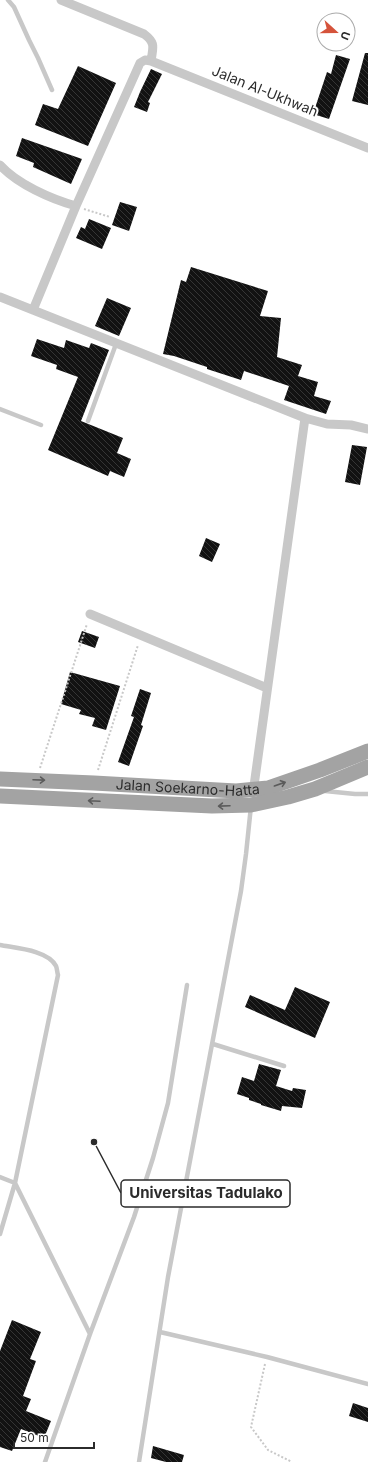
<svg xmlns="http://www.w3.org/2000/svg" width="368" height="1462" font-family="Inter,sans-serif">
  <style>
    .building { fill: url(#building-back-hatch) }
    .lines { fill: none; stroke-linecap: round; stroke-linejoin: round }
    .path { stroke: #c8c8c8; stroke-width: 2; stroke-dasharray: 2 2; stroke-linecap: butt }
    .lane { stroke: #c8c8c8; stroke-width: 4.5 }
    .street { stroke: #c8c8c8; stroke-width: 9 }
    .primary { stroke: #a3a3a3; stroke-width: 15 }
    .oneway { stroke: #5b5b5b }
    .labels { text-anchor: middle; stroke-width: 4; stroke-linejoin: round; paint-order: stroke }
    .street-label { font-size: 14px; fill: #2b2b2b; stroke: #fff }
    .leader { fill: none; stroke: #2b2b2b; stroke-width: 1.5 }
    .callout-dot { fill: #2b2b2b; stroke: #fff; stroke-width: 1.5 }
    .callout { fill: #fff; stroke: #2b2b2b; stroke-width: 1.5 }
    .callout-label { font-size: 15px; text-anchor: middle; font-weight: bold; fill: #2b2b2b }
  </style>
  <defs>
    <pattern id="building-back-hatch" width="6" height="6" patternUnits="userSpaceOnUse"><rect width="6" height="6" fill="#121212"/><path d="M-1 5l2 2M0 0l6 6M5-1l2 2" fill="none" stroke="#353535"/></pattern>
  </defs>
  <rect width="100%" height="100%" fill="#fff"/>
  <path class="building" d="M 365,53 L 368,53 L 368,105 L 352,101 Z
    M 336,55 L 350,59 L 329,119 L 313,114 L 327,72 L 331,74 Z
    M 78,66 L 116,83 L 88,146 L 35,125 L 43,104 L 58,109 Z
    M 151,69 L 162,74 L 148,102 L 150,103 L 147,112 L 134,107 L 140,92 Z
    M 22,138 L 82,159 L 71,184 L 33,167 L 34,163 L 16,156 Z
    M 120,202 L 137,207 L 129,231 L 112,225 Z
    M 89,219 L 111,228 L 102,249 L 76,238 L 81,227 L 85,229 Z
    M 191,267 L 268,291 L 260,316 L 281,318 L 277,357 L 302,365 L 298,376 L 318,382 L 314,396 L 331,401 L 326,414 L 284,400 L 289,386 L 244,371 L 241,380 L 207,369 L 207,367 L 174,356 L 163,354 L 181,280 L 186,282 Z
    M 107,298 L 131,308 L 119,336 L 95,326 Z
    M 37,339 L 64,348 L 66,340 L 89,348 L 91,343 L 109,350 L 81,421 L 123,438 L 117,453 L 131,459 L 124,477 L 110,471 L 108,476 L 48,450 L 78,377 L 56,369 L 57,365 L 31,356 Z
    M 352,445 L 367,447 L 360,485 L 345,482 Z
    M 206,538 L 220,544 L 212,562 L 199,556 Z
    M 82,631 L 99,637 L 95,648 L 78,642 Z
    M 70,672 L 120,686 L 106,730 L 92,726 L 95,718 L 79,714 L 81,710 L 61,704 Z
    M 140,689 L 151,693 L 141,725 L 143,726 L 129,766 L 118,762 L 134,717 L 131,716 Z
    M 295,987 L 330,1002 L 315,1038 L 245,1007 L 250,995 L 285,1010 Z
    M 259,1064 L 281,1070 L 276,1086 L 292,1091 L 293,1088 L 306,1090 L 302,1108 L 282,1106 L 281,1111 L 261,1105 L 261,1104 L 249,1100 L 249,1098 L 237,1094 L 242,1077 L 254,1081 Z
    M 12,1320 L 41,1332 L 30,1359 L 36,1361 L 23,1396 L 31,1399 L 26,1411 L 51,1421 L 44,1438 L 21,1429 L 12,1451 L 0,1447 L 0,1351 Z
    M 353,1403 L 368,1408 L 368,1422 L 349,1416 Z
    M 153,1446 L 184,1455 L 182,1462 L 166,1462 L 151,1458 Z"/>
  <g class="lines">
    <path class="path" d="M 84,209 L 110,217
      M 40,768 L 87,624
      M 98,770 L 138,645
      M 265,1364 L 251,1427 L 268,1450 L 292,1462"/>
    <path class="lane" d="M 8,0 L 14,7 L 29,40 L 38,58 L 52,90
      M 0,409 L 41,425
      M 88,421 L 116,344
      M 325,791 L 355,794 L 368,794
      M 0,945 C 15,948 48,950 56,966 C 57,968 57,972 58,975 L 15,1183 L 0,1234
      M 213,1044 L 284,1066
      M 0,1177 L 15,1183 L 90,1334
      M 160,1332 L 267,1357 L 368,1384
      M 45,1462 L 90,1334 L 134,1217 L 153,1158 L 168,1103 L 187,985
      M 139,1462 L 168,1277 L 241,891 L 246,854 L 251,806"/>
    <path class="street" d="M 151,61 L 368,148
      M 0,165 C 17,184 51,199 76,206
      M 0,297 L 305,418 L 253,793
      M 33,310 L 76,206 L 140,63 L 145,60 L 151,61 C 153,47 156,43 144,34 L 61,0
      M 305,418 L 327,424 L 351,425 L 368,429
      M 90,614 L 267,688"/>
    <g class="primary">
      <path id="s1" d="M 0,779 L 94,783 L 236,791 L 268,788 L 320,770 L 368,751"/>
      <path d="M 0,796 L 212,806 L 251,805 L 288,797 L 315,789 L 368,767"/>
    </g>
  </g>
  <defs><path id="oneway-shaft" d="M-6 0H5M1.5-3L5.5 0L1.5 3" fill="none" stroke-width="1.6" stroke-linecap="round" stroke-linejoin="round"/></defs>
  <g class="oneway">
    <use href="#oneway-shaft" transform="translate(39 780) rotate(2)"/>
    <use href="#oneway-shaft" transform="translate(280 784) rotate(-19)"/>
    <use href="#oneway-shaft" transform="translate(94 801) rotate(-177)"/>
    <use href="#oneway-shaft" transform="translate(224 806) rotate(178)"/>
  </g>
  <g class="labels">
    <g class="street-label">
      <text transform="translate(265 91) rotate(22)" y="5">Jalan Al-Ukhwah</text>
      <text dy="5" stroke="none"><textPath href="#s1" startOffset="188">Jalan Soekarno-Hatta</textPath></text>
    </g>
  </g>
  <path class="leader" d="M94 1142L121 1193"/>
  <circle class="callout-dot" cx="94" cy="1142" r="4"/>
  <rect class="callout" x="121" y="1180" width="169" height="27" rx="4"/>
  <g class="callout-label">
    <text x="206" y="1198">Universitas Tadulako</text>
  </g>
  <g transform="translate(336 32) rotate(111)"><circle r="19" fill="#ffffff" stroke="#aaaaaa"/>
  <path d="M0-3L7 15L0 10L-7 15Z" fill="#d5533b"/>
  <text y="-6" font-size="11" font-weight="bold" text-anchor="middle" fill="#2b2b2b">U</text>
  </g>
  <path d="M14 1442v6h80v-6" fill="none" stroke="#2b2b2b" stroke-width="2"/>
  <text x="20" y="1442" font-size="12" fill="#2b2b2b" stroke="#ffffff" stroke-width="3" paint-order="stroke">50 m</text>
</svg>
